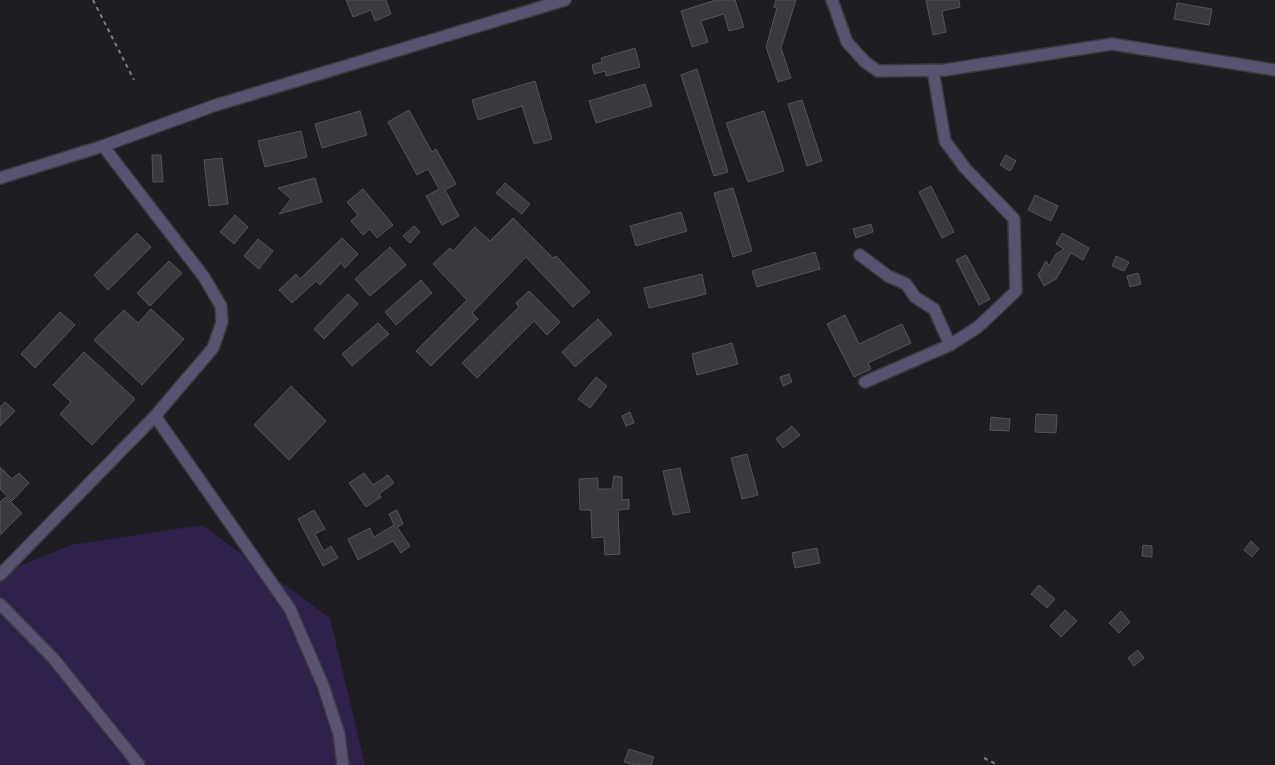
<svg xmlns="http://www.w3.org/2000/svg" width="1275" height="765" font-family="'DejaVu Sans',sans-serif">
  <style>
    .green { fill: #2f204c }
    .building { fill: #3a393e; stroke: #545358 }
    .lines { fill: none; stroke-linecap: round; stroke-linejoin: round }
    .minor-casing { stroke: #3c3b3f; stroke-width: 14 }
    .path { stroke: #7e7e82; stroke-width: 2; stroke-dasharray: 4 4; stroke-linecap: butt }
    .minor { stroke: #5a5271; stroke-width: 11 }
  </style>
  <rect width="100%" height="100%" fill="#1e1d22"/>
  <path class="green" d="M 202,525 L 330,618 L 365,765 L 0,765 L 0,574 L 71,545 Z"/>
  <path class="building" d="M 346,0 L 386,0 L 391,14 L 375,21 L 371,10 L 353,17 Z
    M 716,0 L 735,0 L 744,27 L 729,31 L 724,14 L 701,21 L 708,42 L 692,47 L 681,11 Z
    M 776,0 L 796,0 L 781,48 L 791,78 L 778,82 L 766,47 L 777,8 L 774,7 Z
    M 926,0 L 959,0 L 960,7 L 942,11 L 946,32 L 933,35 Z
    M 1177,3 L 1212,9 L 1209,25 L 1174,19 Z
    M 635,48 L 640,67 L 606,76 L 605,71 L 594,74 L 592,65 L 602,62 L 601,58 Z
    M 697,69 L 728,172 L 714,176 L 681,75 Z
    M 535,81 L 552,139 L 534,144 L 522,106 L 478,120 L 472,100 Z
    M 645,84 L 652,106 L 596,123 L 589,101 Z
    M 802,100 L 822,161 L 807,166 L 788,104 Z
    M 409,110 L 432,152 L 436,149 L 456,184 L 445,190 L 459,216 L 442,225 L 426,196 L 439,189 L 428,169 L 417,175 L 388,122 Z
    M 360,111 L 367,135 L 322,148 L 315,124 Z
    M 764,111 L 784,171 L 748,182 L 726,123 Z
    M 301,131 L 307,157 L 265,167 L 258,141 Z
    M 152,155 L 161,155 L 163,182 L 153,182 Z
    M 1006,155 L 1016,161 L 1010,171 L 1000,165 Z
    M 222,158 L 228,204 L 209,206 L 204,160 Z
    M 315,178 L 322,202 L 279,214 L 291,199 L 278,188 Z
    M 505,183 L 530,204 L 522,214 L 496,193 Z
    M 931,186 L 954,232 L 942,238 L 919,192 Z
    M 733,188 L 752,251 L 733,257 L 714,193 Z
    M 363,189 L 393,225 L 377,238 L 370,229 L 363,235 L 351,221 L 358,215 L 347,202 Z
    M 1035,195 L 1058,206 L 1051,221 L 1028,210 Z
    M 681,212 L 687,231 L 636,246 L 630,226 Z
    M 235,215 L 248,227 L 234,244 L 220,232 Z
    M 513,218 L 553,258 L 556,256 L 590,292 L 573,307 L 526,257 L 472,313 L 478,319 L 431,366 L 416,351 L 467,300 L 433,264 L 450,248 L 453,251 L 475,227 L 490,241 Z
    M 871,224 L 873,232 L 856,238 L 853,229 Z
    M 414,226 L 420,232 L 410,243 L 403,236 Z
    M 137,233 L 151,247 L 108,290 L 94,275 Z
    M 1062,233 L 1089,248 L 1083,260 L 1071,253 L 1056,279 L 1044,286 L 1038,275 L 1046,261 L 1049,266 L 1056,254 L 1064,249 L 1056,244 Z
    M 342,238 L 358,254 L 345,268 L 341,263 L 320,285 L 316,281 L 292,303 L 279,290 L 296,274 L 300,279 Z
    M 258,239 L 273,251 L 259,269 L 244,256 Z
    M 390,247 L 406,265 L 370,296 L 355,279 Z
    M 815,252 L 820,269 L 757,287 L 752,271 Z
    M 966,255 L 990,299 L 979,305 L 956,260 Z
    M 1116,256 L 1129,262 L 1124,271 L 1112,266 Z
    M 169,261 L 182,273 L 150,306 L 137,293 Z
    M 1138,273 L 1141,284 L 1130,287 L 1127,276 Z
    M 702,274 L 706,294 L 649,308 L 644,288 Z
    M 421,280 L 432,293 L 396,325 L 385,312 Z
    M 529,291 L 560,322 L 547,335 L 534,321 L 477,378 L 462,363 L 519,307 L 516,303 Z
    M 348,294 L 358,304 L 324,339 L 314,329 Z
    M 151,309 L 184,339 L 142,385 L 94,340 L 124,310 L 138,323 Z
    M 60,312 L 75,325 L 35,368 L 21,354 Z
    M 845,315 L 859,344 L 902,324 L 911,343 L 868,363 L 871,369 L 854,377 L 827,324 Z
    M 598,319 L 612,334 L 575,367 L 562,352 Z
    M 378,323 L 389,334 L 352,366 L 342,354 Z
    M 732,343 L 738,364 L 697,375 L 692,354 Z
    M 84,352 L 135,399 L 92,445 L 60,414 L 71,402 L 53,385 Z
    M 789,374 L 792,382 L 783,386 L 780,377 Z
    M 596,377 L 607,386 L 590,408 L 578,399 Z
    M 291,386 L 326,421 L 289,460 L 254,425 Z
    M 5,402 L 15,411 L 0,426 L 0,407 Z
    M 630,412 L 634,423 L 626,426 L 622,416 Z
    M 1036,414 L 1057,415 L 1056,433 L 1035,432 Z
    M 991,417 L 1010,419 L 1009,431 L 990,430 Z
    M 792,426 L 800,435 L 783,448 L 776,439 Z
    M 747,454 L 758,495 L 742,499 L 731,458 Z
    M 0,467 L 12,479 L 19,473 L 29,483 L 12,501 L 0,489 Z
    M 680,468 L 690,512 L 673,515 L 663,471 Z
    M 364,473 L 373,485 L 388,475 L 394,483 L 379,494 L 381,497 L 366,507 L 349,483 Z
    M 614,476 L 622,477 L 622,500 L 629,499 L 629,509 L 618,510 L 620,554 L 605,555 L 604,537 L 592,538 L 591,510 L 580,510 L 579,479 L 598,478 L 598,489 L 612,489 Z
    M 6,497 L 22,513 L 0,535 L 0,502 Z
    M 314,510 L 325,529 L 315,534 L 324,551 L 331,546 L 338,558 L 323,566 L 298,519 Z
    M 397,510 L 403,524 L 397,527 L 410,546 L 401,553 L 393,541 L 358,560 L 348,539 L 370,528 L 374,537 L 394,525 L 389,514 Z
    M 1251,541 L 1259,549 L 1252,557 L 1244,550 Z
    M 1143,545 L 1152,546 L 1152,557 L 1142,556 Z
    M 817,548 L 820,563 L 795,568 L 792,553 Z
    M 1039,585 L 1055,599 L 1047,608 L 1031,594 Z
    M 1065,610 L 1077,621 L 1061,637 L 1050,626 Z
    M 1121,611 L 1130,622 L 1119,633 L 1109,623 Z
    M 1138,650 L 1144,658 L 1134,666 L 1128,658 Z
    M 629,749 L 654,757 L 651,765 L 635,765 L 624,762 Z"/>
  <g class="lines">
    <defs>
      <path id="minor" d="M 832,0 L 847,42 L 865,62 L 878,71 L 945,70 L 1112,44 L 1275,70
        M 0,178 L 103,146 L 216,105 L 565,0
        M 860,255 L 888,276 L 906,284 L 915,297 L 934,309 L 950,345
        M 865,382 L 950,345 L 978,327 L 1016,291 L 1014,219 L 965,168 L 945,141 L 933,70
        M 155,416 L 290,609 L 323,685 L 339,734 L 343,765
        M 0,575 L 155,416 L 213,348 L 222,322 L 221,306 L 204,277 L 103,146
        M 0,604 L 53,658 L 139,765"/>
    </defs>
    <use href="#minor" class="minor-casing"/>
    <path class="path" d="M 93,0 L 134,80
      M 984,758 L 998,765"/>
    <use href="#minor" class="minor"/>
  </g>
</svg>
